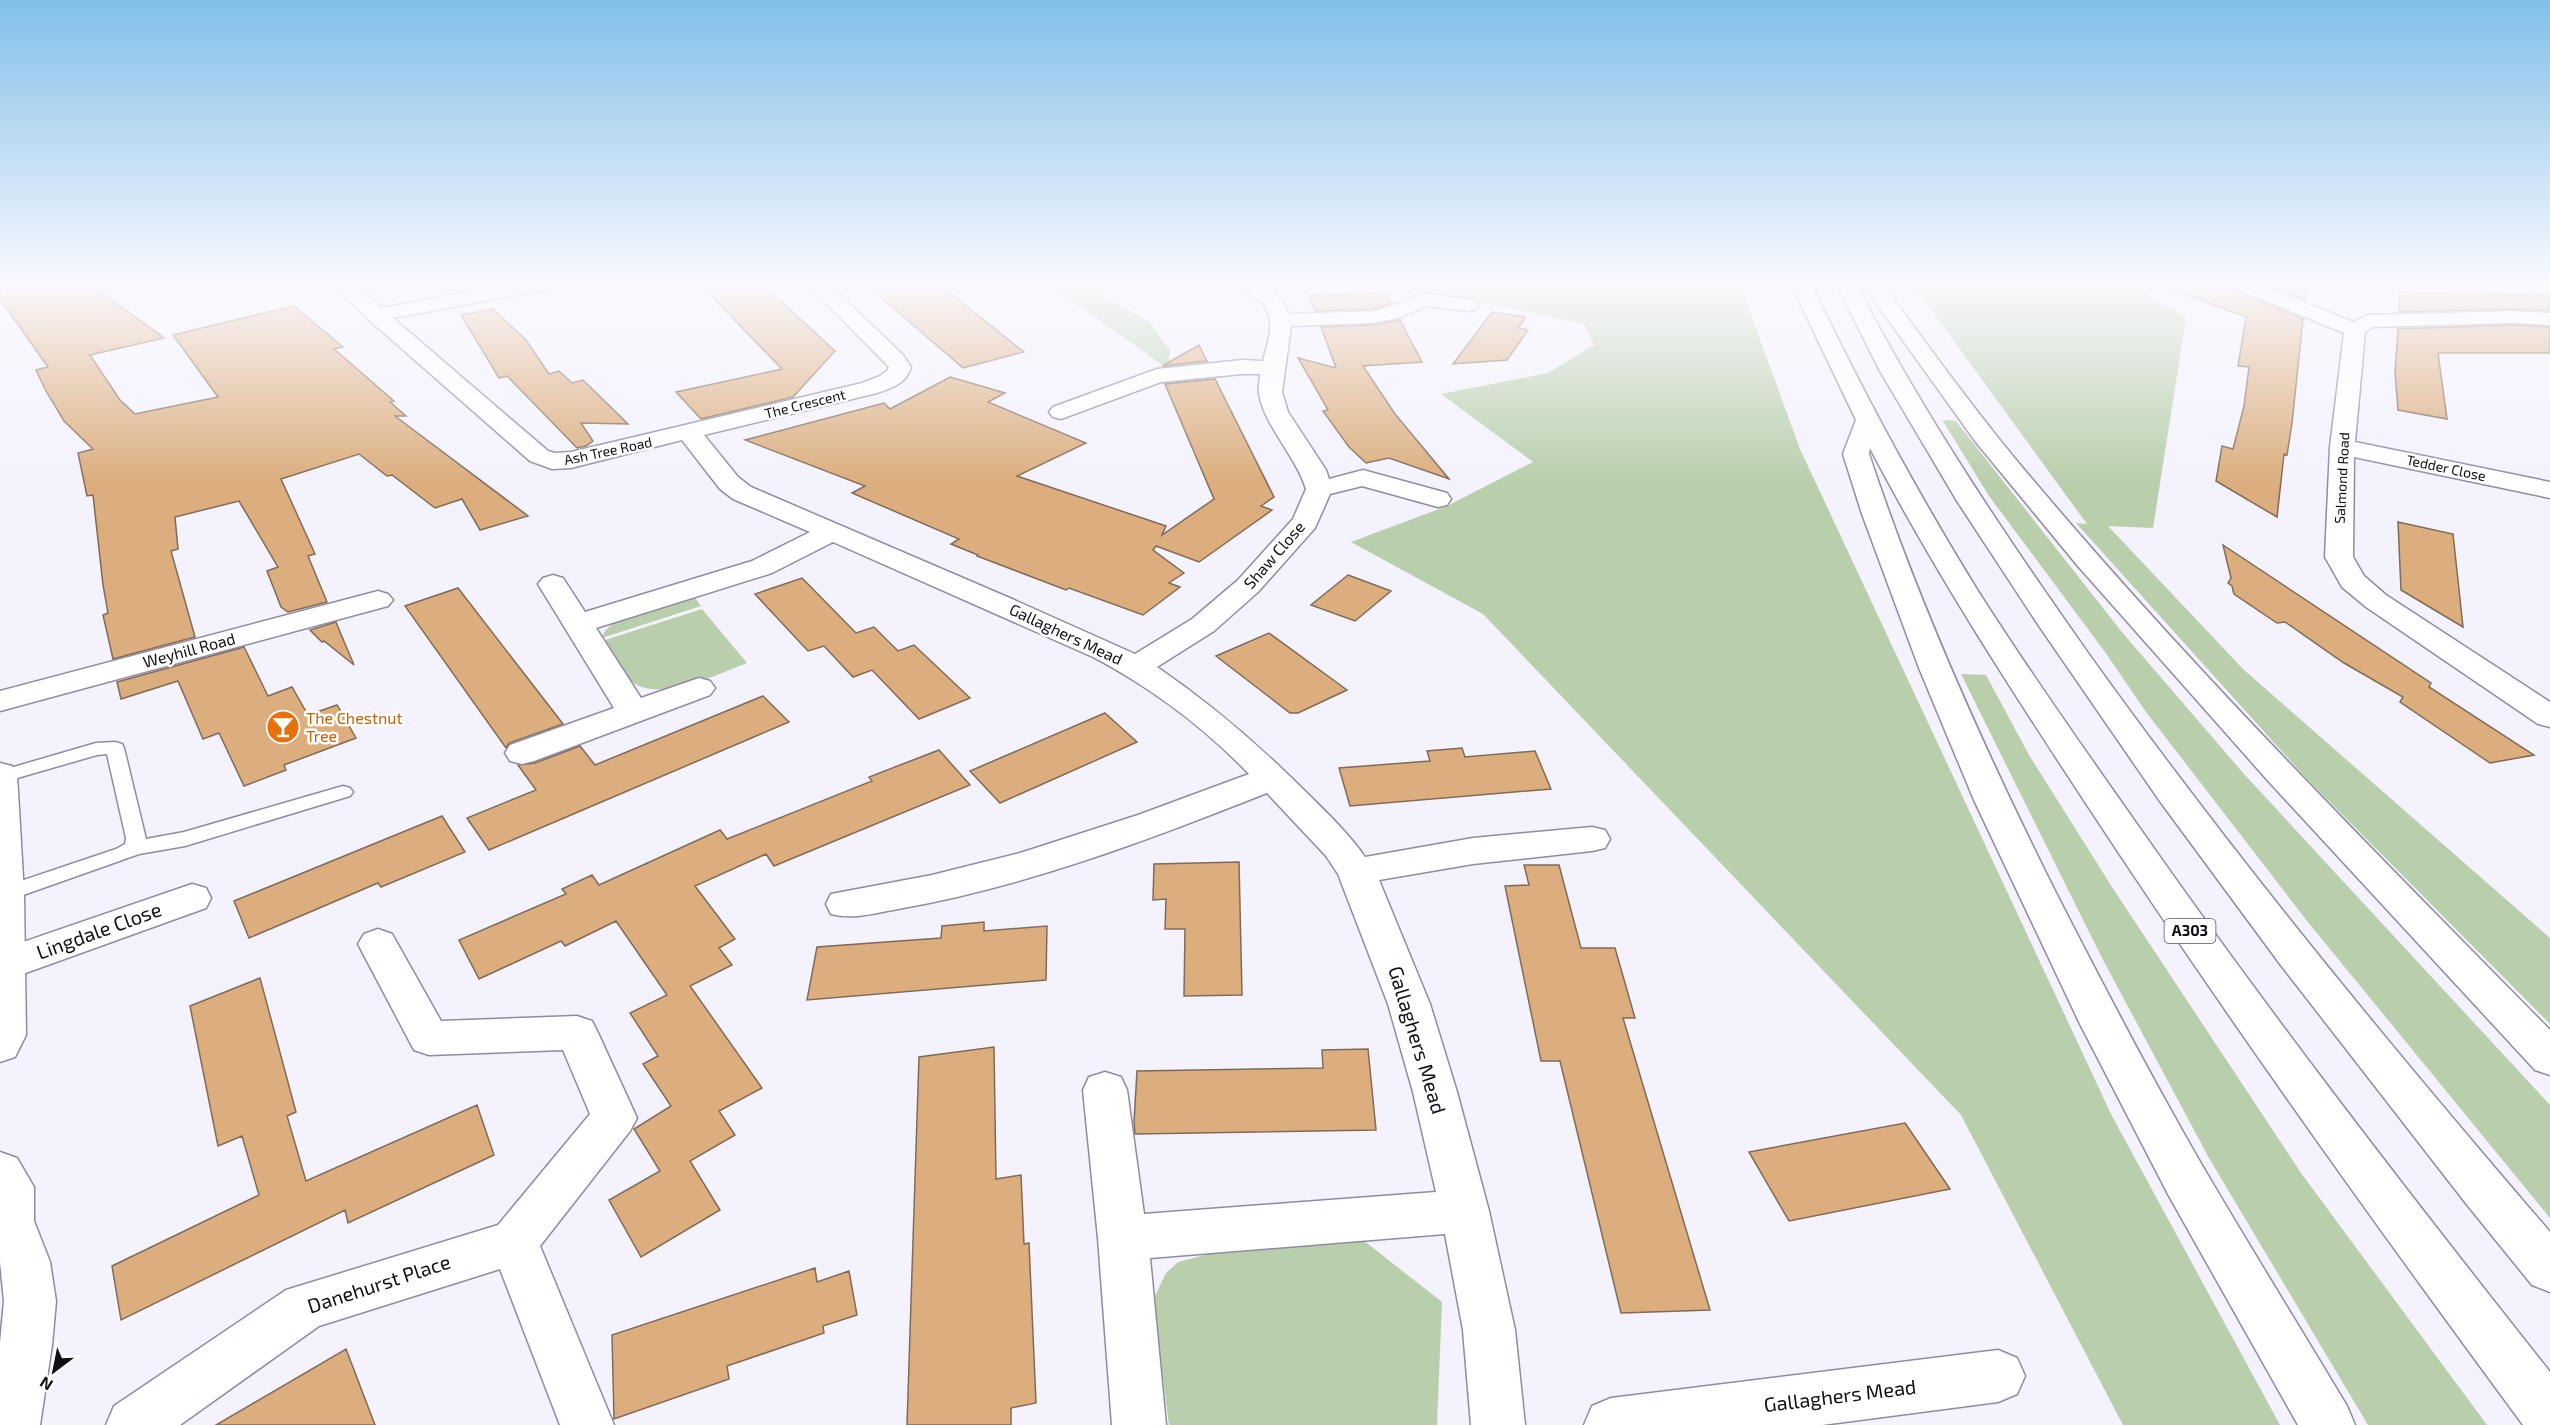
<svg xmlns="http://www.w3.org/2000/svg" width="2550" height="1425" font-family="'Exo 2',sans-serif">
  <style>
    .green { fill: #b9cfac }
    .building { fill: #dcae7e; stroke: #7f6b58; stroke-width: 1.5 }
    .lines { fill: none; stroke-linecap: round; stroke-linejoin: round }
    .lane-casing { stroke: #908aa4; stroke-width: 3 }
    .street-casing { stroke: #908aa4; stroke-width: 3 }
    .secondary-casing { stroke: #908aa4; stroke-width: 3 }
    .highway-casing { stroke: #908aa4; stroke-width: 3 }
    .lane { fill: #fff; fill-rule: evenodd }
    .street { fill: #fff; fill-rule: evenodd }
    .secondary { fill: #fff; fill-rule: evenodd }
    .highway { fill: #fff; fill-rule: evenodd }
    .labels { text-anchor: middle; stroke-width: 5; stroke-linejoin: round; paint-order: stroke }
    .far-street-label { font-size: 14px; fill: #100e17; stroke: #fff }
    .shield { fill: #fff; stroke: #58565d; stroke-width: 1.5 }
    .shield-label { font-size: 15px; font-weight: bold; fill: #100e17 }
    .street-label { font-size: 16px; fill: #100e17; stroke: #fff }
    .food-label { font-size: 16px; fill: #c56008; stroke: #fff; text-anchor: start }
    .near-street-label { font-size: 20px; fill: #100e17; stroke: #fff }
  </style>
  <rect width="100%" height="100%" fill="#f4f2fd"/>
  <path class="green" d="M 1045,282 L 1086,282 L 1106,297 L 1150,323 L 1170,350 L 1168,369 Z
    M 1387,282 L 1739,282 L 1800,449 L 2112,1116 L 2280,1425 L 2123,1425 L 1961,1115 L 1483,614 L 1351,542 L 1447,506 L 1533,462 L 1441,394 L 1548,373 L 1594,345 L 1584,324 Z
    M 1911,282 L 2126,282 L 2186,318 L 2153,528 L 2108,526 L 2243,669 L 2550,938 L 2550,1024 L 2305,777 L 2076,523 L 2087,524 Z
    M 1948,420 L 1956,421 L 2121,631 L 2244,774 L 2550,1105 L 2550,1218 L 2307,921 L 2146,712 L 2105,652 L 1989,496 L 1943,421 Z
    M 693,595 L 701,606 L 602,638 C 609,613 670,603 693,595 Z
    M 702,609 L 747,663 C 717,674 662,703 632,682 C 620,673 610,653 602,641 Z
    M 1961,674 L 1986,675 L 2029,755 L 2112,887 L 2301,1173 L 2487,1425 L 2368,1425 L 2209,1158 L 2102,958 Z
    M 1363,1240 L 1442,1302 L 1437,1425 L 1169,1425 L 1153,1300 L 1166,1273 L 1178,1262 L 1212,1253 Z"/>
  <path class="building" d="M 0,282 L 87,282 L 164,338 L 90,355 L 120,400 L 135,414 L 218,397 L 173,335 L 294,306 L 343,347 L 334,349 L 394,401 L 390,402 L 406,416 L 395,416 L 528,516 L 480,530 L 462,499 L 435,508 L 392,475 L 387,476 L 359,454 L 281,479 L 315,554 L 308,556 L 327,602 L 288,612 L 281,607 L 267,571 L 278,567 L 239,501 L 175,517 L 178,549 L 171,551 L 195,637 L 113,659 L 103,615 L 108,613 L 103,585 L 93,495 L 87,496 L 78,453 L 93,449 L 64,421 L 46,391 L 36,370 L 48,367 L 0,299 Z
    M 698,282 L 760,282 L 835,351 L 793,397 L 701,419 L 676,392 L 782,369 Z
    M 863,282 L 936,282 L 1024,352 L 963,368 Z
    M 2164,282 L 2224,282 L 2228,288 L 2303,319 L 2292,423 L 2287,455 L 2284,454 L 2277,517 L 2216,481 L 2222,446 L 2233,449 L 2244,406 L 2249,367 L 2238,366 L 2246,317 L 2163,286 Z
    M 2260,282 L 2307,282 L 2305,300 Z
    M 1386,292 L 1392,303 L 1374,309 L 1315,311 L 1309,295 Z
    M 2400,292 L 2532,294 L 2550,296 L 2550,311 L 2513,309 L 2399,312 Z
    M 493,309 L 526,340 L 549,374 L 559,371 L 572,383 L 583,380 L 628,424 L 581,423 L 593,441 L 586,446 L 577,448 L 507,376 L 499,378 L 461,315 Z
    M 1492,312 L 1526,317 L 1518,328 L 1528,330 L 1507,360 L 1453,364 Z
    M 1400,320 L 1422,362 L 1363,366 L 1395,414 L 1449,479 L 1389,458 L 1366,463 L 1349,447 L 1323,411 L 1328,410 L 1298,358 L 1336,368 L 1321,327 L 1374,325 Z
    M 2513,325 L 2550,327 L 2550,353 L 2438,353 L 2447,419 L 2398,410 L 2395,373 L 2398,329 Z
    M 1199,345 L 1207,361 L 1162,366 Z
    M 950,377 L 1005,393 L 988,402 L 1086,443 L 1017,476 L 1166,526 L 1162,535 L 1214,499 L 1165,384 L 1215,379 L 1274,497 L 1261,506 L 1272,510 L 1199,562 L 1156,546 L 1153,550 L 1184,573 L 1169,583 L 1180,587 L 1143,615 L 1069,588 L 1066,590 L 977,556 L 978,555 L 951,544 L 959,539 L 852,493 L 865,486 L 745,440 L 884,403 L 890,409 Z
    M 2398,522 L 2453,534 L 2463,627 L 2401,590 Z
    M 2223,545 L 2431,683 L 2429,687 L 2534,755 L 2490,763 L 2400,702 L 2403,697 L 2344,663 L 2285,622 L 2277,623 L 2234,594 L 2232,586 L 2228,583 L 2231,578 Z
    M 1348,575 L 1391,591 L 1355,621 L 1311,605 Z
    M 802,578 L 856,633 L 874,627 L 898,651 L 914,645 L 970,698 L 919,719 L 872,670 L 853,677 L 824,646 L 808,651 L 755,594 Z
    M 458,588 L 563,724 L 509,743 L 506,748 L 405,606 Z
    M 336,622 L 340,632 L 354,665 L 324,641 L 322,642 L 310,630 Z
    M 1269,633 L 1347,690 L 1298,713 L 1290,713 L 1216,656 Z
    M 244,647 L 268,696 L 292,687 L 308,715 L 337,705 L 356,738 L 284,765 L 286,770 L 244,786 L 219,733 L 203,739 L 178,681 L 121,699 L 117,682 Z
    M 763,696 L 789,722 L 489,850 L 467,818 L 536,790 L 518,765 L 535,763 L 580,746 L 595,765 Z
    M 1105,713 L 1137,742 L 1000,803 L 970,771 Z
    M 1462,748 L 1465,757 L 1535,751 L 1551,789 L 1350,806 L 1339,768 L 1430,761 L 1427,751 Z
    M 939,750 L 970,785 L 774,866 L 766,854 L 695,886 L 735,939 L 719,948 L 732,965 L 690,986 L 762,1088 L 719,1111 L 735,1135 L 690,1161 L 720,1210 L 641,1257 L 609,1200 L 660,1171 L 634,1129 L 671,1106 L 643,1064 L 658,1056 L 630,1013 L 667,995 L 616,921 L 565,946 L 561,941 L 479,979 L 459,940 L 566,894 L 562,889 L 592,875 L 599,885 L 720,830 L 727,839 L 872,781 L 869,777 Z
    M 442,816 L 465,852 L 381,887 L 378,883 L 249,938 L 234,901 Z
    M 1239,862 L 1242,995 L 1184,996 L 1185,929 L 1165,929 L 1166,899 L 1153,900 L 1154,864 Z
    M 1524,865 L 1559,865 L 1581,948 L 1615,948 L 1635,1018 L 1623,1018 L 1710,1310 L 1621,1313 L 1560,1061 L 1541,1061 L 1505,886 L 1529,885 Z
    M 984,922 L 984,931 L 1047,926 L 1046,980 L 807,1000 L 817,947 L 941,938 L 942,926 Z
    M 260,978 L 296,1112 L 287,1116 L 306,1181 L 477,1105 L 494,1155 L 348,1223 L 345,1210 L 121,1320 L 112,1266 L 259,1195 L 242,1136 L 218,1146 L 190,1006 Z
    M 994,1047 L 996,1179 L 1021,1175 L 1024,1244 L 1029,1243 L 1036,1403 L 1011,1408 L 1011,1425 L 907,1425 L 919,1057 Z
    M 1368,1049 L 1376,1130 L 1135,1134 L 1134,1122 L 1137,1071 L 1323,1068 L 1322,1050 Z
    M 1905,1123 L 1950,1189 L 1789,1221 L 1749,1152 Z
    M 815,1268 L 817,1282 L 849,1271 L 857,1315 L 823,1326 L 824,1333 L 727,1366 L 729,1379 L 614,1419 L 612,1335 Z
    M 346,1349 L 375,1425 L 216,1425 Z"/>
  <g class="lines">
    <defs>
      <path id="lane" d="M 115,742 L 122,744 L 124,748 L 146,839 L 184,832 L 343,786 L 350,788 L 353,792 L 350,796 L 185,846 L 139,854 L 12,899 L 0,900 L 0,888 L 116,849 L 125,844 L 126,838 L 107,754 L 97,755 L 0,783 L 0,771 L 96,743 Z"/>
      <path id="street" d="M 330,282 L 352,282 L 382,308 L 521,282 L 564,282 L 561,286 L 554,288 L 393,318 L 548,451 L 555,453 L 571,452 L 862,383 L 880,376 L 887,371 L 889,367 L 887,365 L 805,282 L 827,282 L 903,355 L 911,367 C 906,384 892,388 877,393 L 704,435 L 738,477 L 751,487 L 1012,599 L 1135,654 L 1192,619 L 1238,580 L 1293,519 L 1306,489 C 1296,456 1263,424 1259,393 C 1258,387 1260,380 1260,374 L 1242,374 L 1161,382 L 1061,419 L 1053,417 L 1049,412 L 1053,407 L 1157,369 L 1242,360 L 1263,361 C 1268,341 1279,313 1257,299 C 1249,294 1239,290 1234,282 C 1262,282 1276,287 1289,314 L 1374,311 L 1401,303 L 1421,293 L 1476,301 L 1479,305 L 1476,309 L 1469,311 L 1425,306 L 1399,318 L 1374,323 L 1291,326 L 1282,392 L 1288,412 L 1326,470 L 1329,479 L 1363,470 L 1447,493 L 1451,499 L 1447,505 L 1438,507 L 1362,486 L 1330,494 L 1315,528 L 1258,592 L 1214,631 L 1157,667 C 1214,706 1261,747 1309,795 C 1329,815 1349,834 1365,857 L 1473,838 L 1592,827 L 1605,830 L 1610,839 L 1605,848 L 1592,851 L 1473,864 L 1379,880 L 1430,1004 L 1457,1092 L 1489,1211 L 1515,1330 L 1525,1425 L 1471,1425 L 1463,1330 L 1445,1234 L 1150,1258 L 1166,1425 L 1112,1425 L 1098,1238 L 1083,1090 L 1089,1077 L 1105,1072 L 1121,1077 L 1127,1090 L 1144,1214 L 1436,1192 L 1413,1092 L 1388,1004 L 1338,874 L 1326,856 L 1267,793 C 1148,840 1025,887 898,909 C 876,913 853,920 831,914 L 826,904 L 831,894 L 932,875 L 1020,853 L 1138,815 L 1249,774 C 1205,728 1150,687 1093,657 L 833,542 L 772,573 L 596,628 L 641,698 L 699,678 L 710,681 L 715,688 L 710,695 L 534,761 L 522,764 L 510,761 L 505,753 L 510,745 L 614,708 L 538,584 L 543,578 L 553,575 L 563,578 L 585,612 L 752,561 L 810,532 L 733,499 L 720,489 L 682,440 L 571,468 L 552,469 L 530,461 L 368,319 Z
        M 2226,282 L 2254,282 L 2353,322 L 2368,315 L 2513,311 L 2550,313 L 2550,325 L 2513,323 L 2373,327 L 2365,332 L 2355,442 L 2550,482 L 2550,498 L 2354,457 L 2353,557 L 2364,576 L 2386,595 L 2550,702 L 2550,727 L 2538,724 L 2366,607 L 2342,587 L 2325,557 L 2330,447 L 2344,333 L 2229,286 Z
        M 378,591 L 388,594 L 393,600 L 388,606 L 0,711 L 0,691 Z
        M 192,884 L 206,888 L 211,898 L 206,908 L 20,975 L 6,979 L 0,977 L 0,950 Z
        M 378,929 L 392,934 L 441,1021 L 577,1016 L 592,1021 L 598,1033 L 637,1118 L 630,1131 L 540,1246 L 614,1425 L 560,1425 L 500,1269 L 319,1326 L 180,1425 L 106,1425 L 114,1406 L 286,1290 L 498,1225 L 590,1114 L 563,1050 L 429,1055 L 414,1050 L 358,944 L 364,934 Z
        M 1998,1350 L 2017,1358 L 2025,1376 L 2017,1394 L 1998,1402 L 1822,1425 L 1584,1425 L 1592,1406 L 1611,1398 Z"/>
      <path id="secondary" d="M 0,763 L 12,766 L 17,774 L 24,894 L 26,1035 L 15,1057 L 0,1062 Z
        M 0,1152 L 17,1158 L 34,1187 L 34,1221 L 50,1262 L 56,1301 L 52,1345 L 40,1425 L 0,1425 L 0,1343 L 4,1301 L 0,1262 Z"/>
      <path id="highway" d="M 1790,282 L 1810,282 C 1861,388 1916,491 1978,591 C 2029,671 2084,749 2139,827 C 2269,1013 2409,1194 2550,1372 L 2550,1425 L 2523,1425 C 2372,1220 2224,1014 2085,802 C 2009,686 1934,571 1870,448 L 1869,454 C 1919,605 1985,751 2056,893 C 2103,985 2151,1077 2203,1167 C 2250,1247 2299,1326 2347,1406 L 2355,1425 L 2298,1425 L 2169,1196 L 2080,1024 L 1974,800 L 1919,668 L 1862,514 L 1843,454 L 1856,420 Z
        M 1835,282 L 1855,282 C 1922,412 2004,534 2088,653 C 2232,854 2389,1045 2550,1232 L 2550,1292 L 2532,1285 L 2468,1206 L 2280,964 L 2159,800 L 2039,626 L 1957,501 L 1880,371 Z
        M 1861,282 L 1881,282 C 1924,340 1966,399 2012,455 C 2180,657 2366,843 2550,1030 L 2550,1075 L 2535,1070 L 2270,783 L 2077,565 L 1975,441 Z"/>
    </defs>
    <use href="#lane" class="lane-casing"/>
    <use href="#street" class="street-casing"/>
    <use href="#secondary" class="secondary-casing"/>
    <use href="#highway" class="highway-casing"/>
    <use href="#lane" class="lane"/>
    <use href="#street" class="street"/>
    <use href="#secondary" class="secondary"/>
    <use href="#highway" class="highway"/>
  </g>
  <linearGradient id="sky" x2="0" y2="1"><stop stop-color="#81c0e9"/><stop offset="0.59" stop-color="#faf9fe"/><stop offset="1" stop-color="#faf9fe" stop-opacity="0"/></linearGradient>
  <rect width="2550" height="482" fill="url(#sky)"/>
  <defs>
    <symbol id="bar-disc" viewBox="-11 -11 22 22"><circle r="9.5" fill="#e8710a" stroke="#fff"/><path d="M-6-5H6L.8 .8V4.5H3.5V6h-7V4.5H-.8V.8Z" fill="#fff"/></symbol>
  </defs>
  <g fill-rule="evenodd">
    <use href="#bar-disc" x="264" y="708" width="38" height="38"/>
  </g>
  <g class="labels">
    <g class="far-street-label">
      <text transform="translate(805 404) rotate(-14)" y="5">The Crescent</text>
      <text transform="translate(608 451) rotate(-12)" y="5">Ash Tree Road</text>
      <text transform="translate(2446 468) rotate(12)" y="5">Tedder Close</text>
      <text transform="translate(2342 478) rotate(-87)" y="5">Salmond Road</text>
    </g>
    <rect class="shield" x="2164.5" y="919" width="51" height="24" rx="4.5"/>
    <g class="shield-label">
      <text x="2190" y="936">A303</text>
    </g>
    <g class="street-label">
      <text transform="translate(1274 555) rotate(-49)" y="6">Shaw Close</text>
      <text transform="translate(1066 634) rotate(25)" y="6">Gallaghers Mead</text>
      <text transform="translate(189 650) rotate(-15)" y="6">Weyhill Road</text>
    </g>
    <g class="food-label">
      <text x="306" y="724">The Chestnut<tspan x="306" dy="18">Tree</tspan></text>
    </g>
    <g class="near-street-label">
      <text transform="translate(99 931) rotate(-20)" y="7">Lingdale Close</text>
      <text transform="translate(1417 1040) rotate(73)" y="7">Gallaghers Mead</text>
      <text transform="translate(379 1284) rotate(-18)" y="7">Danehurst Place</text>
      <text transform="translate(1840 1396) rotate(-7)" y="7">Gallaghers Mead</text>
    </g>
  </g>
  <g transform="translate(54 1371) rotate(212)" stroke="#ffffff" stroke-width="4.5" paint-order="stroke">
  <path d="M0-4.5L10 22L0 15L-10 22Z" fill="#100e17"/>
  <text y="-9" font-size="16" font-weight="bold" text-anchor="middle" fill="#100e17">N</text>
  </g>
</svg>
